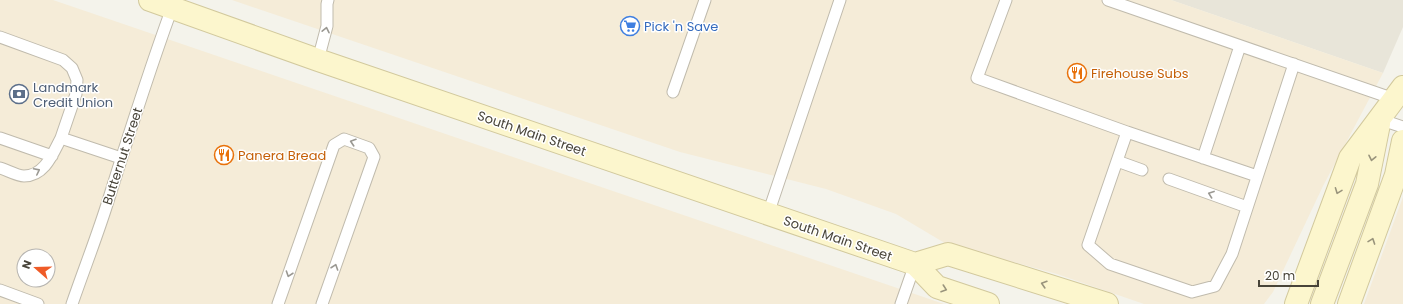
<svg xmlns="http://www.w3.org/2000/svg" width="1403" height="304" font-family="Poppins,sans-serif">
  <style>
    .residential { fill: #e8e5d9 }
    .commercial { fill: #f5ecd8; fill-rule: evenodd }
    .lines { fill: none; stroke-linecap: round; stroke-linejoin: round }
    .lane-casing { stroke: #c0bbad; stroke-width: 13 }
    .secondary-casing { stroke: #d2c99d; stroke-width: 24 }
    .lane { stroke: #fff; stroke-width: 11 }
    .secondary { stroke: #fcf6cd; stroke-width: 22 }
    .oneway { stroke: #9a9892 }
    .oneway2 { stroke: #99947c }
    .labels { text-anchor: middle; stroke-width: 3; stroke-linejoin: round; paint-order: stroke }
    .shop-label { font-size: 13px; fill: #366cbe; stroke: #fff; text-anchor: start }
    .food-label { font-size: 13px; fill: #c56008; stroke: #fff; text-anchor: start }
    .service-label { font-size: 13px; fill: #4e5e75; stroke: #fff; text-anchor: start }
    .street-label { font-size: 13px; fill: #484439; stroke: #fff }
  </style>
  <rect width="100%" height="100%" fill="#f4f3eb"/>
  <path class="residential" d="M 1171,0 L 1403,0 L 1403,27 L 1383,73 Z"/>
  <path class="commercial" d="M 0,0 L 53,0 L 944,304 L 0,304 ZM 24,256 L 48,256 L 48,280 L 24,280 Z
    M 232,0 L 1171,0 L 1383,73 L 1323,186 L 1273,292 L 1264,304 L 1144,304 L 1057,274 L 1021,264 L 968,252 L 943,242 L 896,214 L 826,189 L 680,152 Z
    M 1403,197 L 1403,304 L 1364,304 Z"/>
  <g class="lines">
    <defs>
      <path id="lane" d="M 1006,0 L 977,78 L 1127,132
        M 1108,0 L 1397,100
        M 0,37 L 63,60 L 72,68 L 77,80 L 76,94 L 61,138 L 121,158
        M 318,60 L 327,26 L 327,4 L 328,0
        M 673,92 L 705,0
        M 1379,119 L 1403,127
        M 0,138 L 52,156
        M 1203,158 L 1240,46
        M 1117,161 L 1142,170
        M 0,168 C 7,170 17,176 24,176 C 45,176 53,153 61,138
        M 1257,176 L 1127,132 L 1088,245 L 1110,264 L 1192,292 L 1215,286 L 1232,254 L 1294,64
        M 1169,179 L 1247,207
        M 768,214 L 840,0
        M 0,290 L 38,304
        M 72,304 C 84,269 98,234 109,198 C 129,134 149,71 172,8
        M 278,304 L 334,145 L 344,139 L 369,148 L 374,157 L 322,304
        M 901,304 L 915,264"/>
      <path id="secondary" d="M 150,0 L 318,60 L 915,264 L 937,287 L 988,304
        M 915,264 L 948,254 L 1107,304
        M 1296,304 L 1350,158 L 1403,87
        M 1322,304 L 1367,184 L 1379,124
        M 1349,304 L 1396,175 L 1403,141"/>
    </defs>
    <use href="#lane" class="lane-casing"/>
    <use href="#secondary" class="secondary-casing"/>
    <use href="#lane" class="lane"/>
    <use href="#secondary" class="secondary"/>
  </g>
  <defs><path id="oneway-chevron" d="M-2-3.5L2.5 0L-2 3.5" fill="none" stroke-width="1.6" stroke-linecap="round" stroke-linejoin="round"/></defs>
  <g class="oneway">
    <use href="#oneway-chevron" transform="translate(326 30) rotate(-78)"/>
    <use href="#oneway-chevron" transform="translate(353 142) rotate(-162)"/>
    <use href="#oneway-chevron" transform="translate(37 171) rotate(-27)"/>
    <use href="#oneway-chevron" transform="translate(1211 194) rotate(-160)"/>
    <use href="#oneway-chevron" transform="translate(335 267) rotate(-71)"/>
    <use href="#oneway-chevron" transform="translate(289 274) rotate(109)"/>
  </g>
  <g class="oneway2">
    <use href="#oneway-chevron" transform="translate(1372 158) rotate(102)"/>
    <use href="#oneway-chevron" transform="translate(1338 191) rotate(111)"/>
    <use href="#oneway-chevron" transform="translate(1372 241) rotate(-70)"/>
    <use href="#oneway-chevron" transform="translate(1044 284) rotate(-163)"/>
    <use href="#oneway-chevron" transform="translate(944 289) rotate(19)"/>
  </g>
  <defs>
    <symbol id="supermarket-ring" viewBox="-11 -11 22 22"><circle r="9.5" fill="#fff" stroke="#3f7fe0" stroke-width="1.5"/><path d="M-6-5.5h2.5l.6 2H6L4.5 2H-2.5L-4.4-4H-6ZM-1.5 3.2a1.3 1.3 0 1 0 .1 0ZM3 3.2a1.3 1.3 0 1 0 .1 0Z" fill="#3f7fe0"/></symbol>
    <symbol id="restaurant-ring" viewBox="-11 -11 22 22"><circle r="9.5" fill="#fff" stroke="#e8710a" stroke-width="1.5"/><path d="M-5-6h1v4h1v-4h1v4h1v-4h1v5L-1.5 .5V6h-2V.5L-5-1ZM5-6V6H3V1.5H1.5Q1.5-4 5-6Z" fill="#e8710a"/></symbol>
    <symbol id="bank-ring" viewBox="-11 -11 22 22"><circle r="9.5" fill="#fff" stroke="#5c6f8a" stroke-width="1.5"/><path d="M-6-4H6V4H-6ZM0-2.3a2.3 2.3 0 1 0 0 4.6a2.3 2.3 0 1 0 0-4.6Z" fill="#5c6f8a"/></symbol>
  </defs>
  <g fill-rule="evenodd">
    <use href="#supermarket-ring" x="619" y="15" width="22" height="22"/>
    <use href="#restaurant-ring" x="1066" y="62" width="22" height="22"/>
    <use href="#bank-ring" x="8" y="83" width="22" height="22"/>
    <use href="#restaurant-ring" x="213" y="144" width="22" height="22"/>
  </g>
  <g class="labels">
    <g class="shop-label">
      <text x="644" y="31">Pick 'n Save</text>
    </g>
    <g class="food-label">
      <text x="1091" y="78">Firehouse Subs</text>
      <text x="238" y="160">Panera Bread</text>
    </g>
    <g class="service-label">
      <text x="33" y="92">Landmark<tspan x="33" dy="15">Credit Union</tspan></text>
    </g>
    <g class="street-label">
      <text transform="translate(532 133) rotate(19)" y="5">South Main Street</text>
      <text transform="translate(122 156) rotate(-72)" y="5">Butternut Street</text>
      <text transform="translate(838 238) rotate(19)" y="5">South Main Street</text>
    </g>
  </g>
  <g transform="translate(36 268) rotate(290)"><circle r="19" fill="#ffffff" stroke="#b6b4b0"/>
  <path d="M0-3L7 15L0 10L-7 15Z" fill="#ef5b27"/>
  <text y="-6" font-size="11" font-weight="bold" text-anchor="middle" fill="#484439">N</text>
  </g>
  <path d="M1259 280v6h59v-6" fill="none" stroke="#484439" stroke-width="2"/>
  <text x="1265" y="280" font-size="12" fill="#484439" stroke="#ffffff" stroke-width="3" paint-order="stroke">20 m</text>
</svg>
